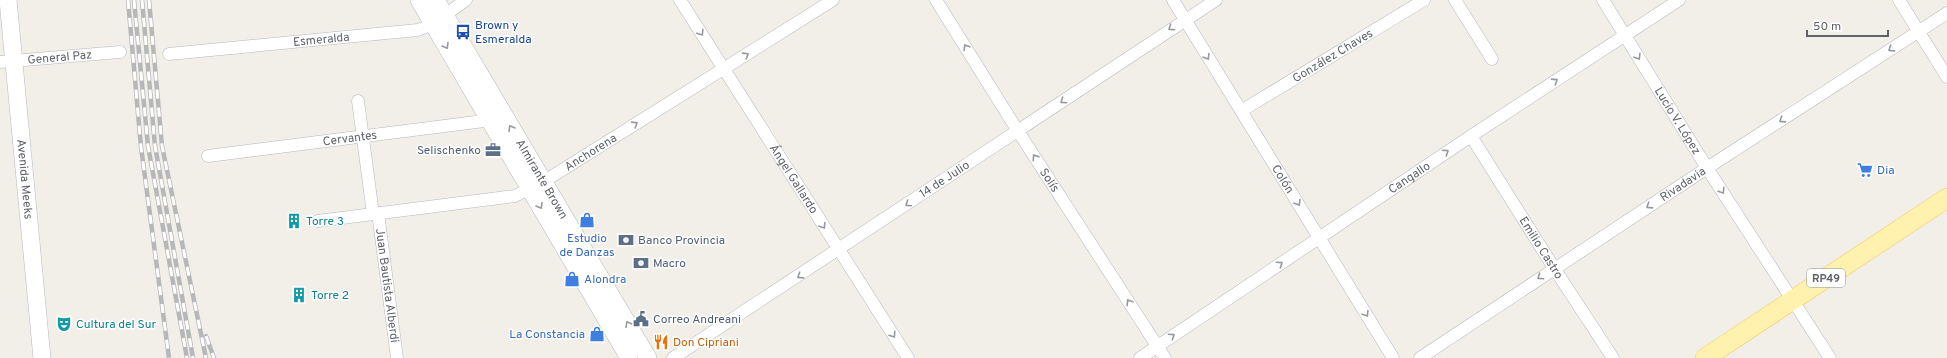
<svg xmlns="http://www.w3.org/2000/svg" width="1947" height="358" font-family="Overpass,sans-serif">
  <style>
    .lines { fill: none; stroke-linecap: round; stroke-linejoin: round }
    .street-casing { stroke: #b5b8bc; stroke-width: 13 }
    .secondary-casing { stroke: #b6babf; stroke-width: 18 }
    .primary-casing { stroke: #f2c960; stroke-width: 20 }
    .street { stroke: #fff; stroke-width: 12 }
    .secondary { stroke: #fff; stroke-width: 17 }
    .primary { stroke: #fff2af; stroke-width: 19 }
    .rail-casing { stroke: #b6b7b8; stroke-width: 4.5 }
    .rail { stroke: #fff; stroke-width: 3; stroke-dasharray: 9; stroke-linecap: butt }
    .oneway { stroke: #979a9d }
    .labels { text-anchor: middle; stroke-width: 3; stroke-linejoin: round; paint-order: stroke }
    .shield { fill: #fff; stroke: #8f9295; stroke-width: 1 }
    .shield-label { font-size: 11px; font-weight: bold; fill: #5f6368 }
    .transit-label { font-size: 12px; fill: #164399; stroke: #fff; text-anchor: start }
    .street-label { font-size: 12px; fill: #5f6368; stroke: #fff }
    .service-label { font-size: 12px; fill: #4e5e75; stroke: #fff; text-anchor: start }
    .shop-label { font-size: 12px; fill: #366cbe; stroke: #fff; text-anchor: start }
    .culture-label { font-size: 12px; fill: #0d838f; stroke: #fff; text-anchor: start }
    .food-label { font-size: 12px; fill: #c56008; stroke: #fff; text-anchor: start }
  </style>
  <rect width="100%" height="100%" fill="#f1efe8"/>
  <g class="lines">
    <defs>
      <g id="street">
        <path id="s1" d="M 680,0 L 908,358"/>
        <path id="s2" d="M 936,0 L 1021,136 L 1165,358"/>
        <path id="s3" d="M 1173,0 L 1393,358"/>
        <path d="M 1455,0 L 1492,59"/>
        <path id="s4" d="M 1603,0 L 1707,168 L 1830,358"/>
        <path d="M 1899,0 L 1947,77"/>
        <path id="s5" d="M 169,54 L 418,30 L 433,24 L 466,0"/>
        <path id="s6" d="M 0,62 L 120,52"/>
        <path d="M 358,101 L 373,214"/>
        <path id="s7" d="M 1241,111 L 1424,0"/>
        <path id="s8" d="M 1471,136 L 1554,268 L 1613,358"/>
        <path id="s9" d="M 208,156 L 492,120"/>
        <path id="s10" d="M 378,213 L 397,358"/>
        <path id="s11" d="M 318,221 L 515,196 L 543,182 L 833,0"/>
        <path id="s12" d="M 673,358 L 1216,0"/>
        <path id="s13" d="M 1140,358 L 1471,136 L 1679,0"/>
        <path id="s14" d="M 1420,358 L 1707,168 L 1947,13"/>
      </g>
      <g id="secondary">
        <path id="s15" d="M 8,0 L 42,358"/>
        <path d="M 419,0 L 629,358"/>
        <path id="s16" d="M 436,0 L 648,358"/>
      </g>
      <path id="primary" d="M 1705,358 L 1947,198"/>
    </defs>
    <use href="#street" class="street-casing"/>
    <use href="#secondary" class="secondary-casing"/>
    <use href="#primary" class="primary-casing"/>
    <use href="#street" class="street"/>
    <use href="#secondary" class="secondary"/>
    <use href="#primary" class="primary"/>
    <defs>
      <path id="rail" d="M 128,0 L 141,147 L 169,358
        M 134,0 L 148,146 L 187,358
        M 142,0 L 155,146 L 193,358
        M 149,0 L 162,146 L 206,358
        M 206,336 L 214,358"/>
    </defs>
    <use href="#rail" class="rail-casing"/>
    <use href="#rail" class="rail"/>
  </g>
  <defs><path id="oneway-chevron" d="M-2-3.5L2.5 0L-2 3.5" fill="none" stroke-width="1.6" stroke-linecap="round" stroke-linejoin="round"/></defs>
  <g class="oneway">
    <use href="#oneway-chevron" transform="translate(1171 28) rotate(146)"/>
    <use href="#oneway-chevron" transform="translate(701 33) rotate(58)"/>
    <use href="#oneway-chevron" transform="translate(446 46) rotate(59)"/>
    <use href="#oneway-chevron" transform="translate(966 47) rotate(-122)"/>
    <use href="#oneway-chevron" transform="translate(1891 49) rotate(147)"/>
    <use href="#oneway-chevron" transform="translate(746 55) rotate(-32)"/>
    <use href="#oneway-chevron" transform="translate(1207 57) rotate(58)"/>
    <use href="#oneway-chevron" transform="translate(1638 57) rotate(58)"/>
    <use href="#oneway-chevron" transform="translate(1555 81) rotate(-33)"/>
    <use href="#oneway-chevron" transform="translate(1063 101) rotate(146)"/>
    <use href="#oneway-chevron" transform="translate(1782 120) rotate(147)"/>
    <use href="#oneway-chevron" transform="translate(635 124) rotate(-32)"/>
    <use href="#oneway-chevron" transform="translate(511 128) rotate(-121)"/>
    <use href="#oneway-chevron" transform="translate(1446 152) rotate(-34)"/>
    <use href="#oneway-chevron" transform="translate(1035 157) rotate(-123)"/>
    <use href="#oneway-chevron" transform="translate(1722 191) rotate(57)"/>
    <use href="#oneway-chevron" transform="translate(1298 203) rotate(58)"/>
    <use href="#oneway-chevron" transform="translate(908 204) rotate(146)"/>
    <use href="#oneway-chevron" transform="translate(540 206) rotate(60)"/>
    <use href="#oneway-chevron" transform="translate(1649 206) rotate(147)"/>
    <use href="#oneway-chevron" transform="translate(823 226) rotate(58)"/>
    <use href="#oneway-chevron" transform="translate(1280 264) rotate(-34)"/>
    <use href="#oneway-chevron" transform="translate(800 276) rotate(147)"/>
    <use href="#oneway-chevron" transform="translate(1540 277) rotate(146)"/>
    <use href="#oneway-chevron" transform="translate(1129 302) rotate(-123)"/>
    <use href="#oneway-chevron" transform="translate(1366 314) rotate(58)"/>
    <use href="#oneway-chevron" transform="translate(628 324) rotate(-121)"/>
    <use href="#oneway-chevron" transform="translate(893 335) rotate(57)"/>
    <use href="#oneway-chevron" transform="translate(1172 336) rotate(-34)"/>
  </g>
  <defs>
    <symbol id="bus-bare" viewBox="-9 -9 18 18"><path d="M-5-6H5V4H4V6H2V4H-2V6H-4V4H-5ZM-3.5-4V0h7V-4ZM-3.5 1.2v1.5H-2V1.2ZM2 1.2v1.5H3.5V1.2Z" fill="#1a4fb4" stroke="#fff" stroke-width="2.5" paint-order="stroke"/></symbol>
    <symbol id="office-bare" viewBox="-9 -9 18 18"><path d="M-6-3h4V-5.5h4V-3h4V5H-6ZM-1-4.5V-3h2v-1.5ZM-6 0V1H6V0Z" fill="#5c6f8a" stroke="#fff" stroke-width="2.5" paint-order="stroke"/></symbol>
    <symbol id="supermarket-bare" viewBox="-9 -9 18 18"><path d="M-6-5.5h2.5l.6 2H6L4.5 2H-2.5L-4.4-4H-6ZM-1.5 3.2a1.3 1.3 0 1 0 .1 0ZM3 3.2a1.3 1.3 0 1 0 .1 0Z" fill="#3f7fe0" stroke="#fff" stroke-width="2.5" paint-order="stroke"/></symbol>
    <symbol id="shop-bare" viewBox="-9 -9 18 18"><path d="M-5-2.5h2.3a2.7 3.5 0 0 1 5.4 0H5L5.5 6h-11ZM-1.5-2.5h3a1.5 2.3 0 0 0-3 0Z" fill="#3f7fe0" stroke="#fff" stroke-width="2.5" paint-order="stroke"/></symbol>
    <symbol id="building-bare" viewBox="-9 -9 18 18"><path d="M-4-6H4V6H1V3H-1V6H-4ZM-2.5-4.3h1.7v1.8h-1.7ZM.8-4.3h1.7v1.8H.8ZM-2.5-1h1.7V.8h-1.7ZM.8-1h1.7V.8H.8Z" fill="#0f9aa8" stroke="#fff" stroke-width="2.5" paint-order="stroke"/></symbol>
    <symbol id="bank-bare" viewBox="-9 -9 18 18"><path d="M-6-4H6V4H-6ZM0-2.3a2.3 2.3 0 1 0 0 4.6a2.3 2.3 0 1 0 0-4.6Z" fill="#5c6f8a" stroke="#fff" stroke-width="2.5" paint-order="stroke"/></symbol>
    <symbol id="civic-bare" viewBox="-9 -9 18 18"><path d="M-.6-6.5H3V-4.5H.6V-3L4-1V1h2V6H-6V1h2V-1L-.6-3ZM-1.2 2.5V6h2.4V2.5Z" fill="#5c6f8a" stroke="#fff" stroke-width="2.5" paint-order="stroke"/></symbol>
    <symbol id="theatre-bare" viewBox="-9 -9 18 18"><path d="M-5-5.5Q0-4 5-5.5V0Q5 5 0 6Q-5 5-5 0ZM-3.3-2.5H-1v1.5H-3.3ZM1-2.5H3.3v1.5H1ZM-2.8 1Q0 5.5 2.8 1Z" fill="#0f9aa8" stroke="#fff" stroke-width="2.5" paint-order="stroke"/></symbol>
    <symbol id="restaurant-bare" viewBox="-9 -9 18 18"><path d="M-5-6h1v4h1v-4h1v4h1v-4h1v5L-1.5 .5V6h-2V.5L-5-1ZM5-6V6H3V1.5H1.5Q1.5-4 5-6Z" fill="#e8710a" stroke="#fff" stroke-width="2.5" paint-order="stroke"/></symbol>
  </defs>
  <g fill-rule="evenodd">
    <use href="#bus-bare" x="452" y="21" width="22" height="22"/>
    <use href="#office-bare" x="482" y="139" width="22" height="22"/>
    <use href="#supermarket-bare" x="1854" y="159" width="22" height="22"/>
    <use href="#shop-bare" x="576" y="209" width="22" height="22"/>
    <use href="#building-bare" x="283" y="210" width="22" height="22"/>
    <use href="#bank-bare" x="615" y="229" width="22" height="22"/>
    <use href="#bank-bare" x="630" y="252" width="22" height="22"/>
    <use href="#shop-bare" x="561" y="268" width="22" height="22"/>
    <use href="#building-bare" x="288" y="284" width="22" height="22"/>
    <use href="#civic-bare" x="630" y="308" width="22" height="22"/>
    <use href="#theatre-bare" x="53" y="313" width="22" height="22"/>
    <use href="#shop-bare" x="586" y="323" width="22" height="22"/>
    <use href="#restaurant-bare" x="650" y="331" width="22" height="22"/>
  </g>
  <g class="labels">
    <rect class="shield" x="1807" y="269" width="38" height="18" rx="3"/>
    <g class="shield-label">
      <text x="1826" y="282">RP49</text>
    </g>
    <g class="transit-label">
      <text x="475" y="29">Brown y<tspan x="475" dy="14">Esmeralda</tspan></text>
    </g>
    <g class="street-label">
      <text dy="4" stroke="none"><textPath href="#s5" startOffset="153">Esmeralda</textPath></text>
      <text dy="4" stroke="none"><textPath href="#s7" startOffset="107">González Chaves</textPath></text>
      <text dy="4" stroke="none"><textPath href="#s6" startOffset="60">General Paz</textPath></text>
      <text dy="4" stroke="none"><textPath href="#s4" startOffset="142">Lucio V. López</textPath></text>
      <text dy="4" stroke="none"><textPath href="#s9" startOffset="143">Cervantes</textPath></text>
      <text dy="4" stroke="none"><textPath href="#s11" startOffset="286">Anchorena</textPath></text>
      <text dy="4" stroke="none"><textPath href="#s13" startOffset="324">Cangallo</textPath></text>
      <text dy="4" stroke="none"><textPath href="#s15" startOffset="180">Avenida Meeks</textPath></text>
      <text dy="4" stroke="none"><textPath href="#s16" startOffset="208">Almirante Brown</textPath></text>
      <text dy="4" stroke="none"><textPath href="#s1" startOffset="212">Ángel Gallardo</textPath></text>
      <text dy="4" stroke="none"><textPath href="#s3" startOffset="210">Colón</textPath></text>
      <text dy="4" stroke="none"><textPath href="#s12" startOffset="325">14 de Julio</textPath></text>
      <text dy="4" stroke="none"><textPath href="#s2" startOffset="213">Solís</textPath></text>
      <text dy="4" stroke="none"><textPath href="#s14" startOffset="315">Rivadavia</textPath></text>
      <text dy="4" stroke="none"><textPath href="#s8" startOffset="132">Emilio Castro</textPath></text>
      <text dy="4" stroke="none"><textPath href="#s10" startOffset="73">Juan Bautista Alberdi</textPath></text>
    </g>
    <g class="service-label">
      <text x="481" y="154" text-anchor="end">Selischenko</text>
      <text x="638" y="244">Banco Provincia</text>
      <text x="653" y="267">Macro</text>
      <text x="653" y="323">Correo Andreani</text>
    </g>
    <g class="shop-label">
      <text x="1877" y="174">Dia</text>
      <text x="587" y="242" text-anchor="middle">Estudio<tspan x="587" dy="14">de Danzas</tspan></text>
      <text x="584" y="283">Alondra</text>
      <text x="585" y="338" text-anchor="end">La Constancia</text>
    </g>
    <g class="culture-label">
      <text x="306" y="225">Torre 3</text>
      <text x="311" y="299">Torre 2</text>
      <text x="76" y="328">Cultura del Sur</text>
    </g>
    <g class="food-label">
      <text x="673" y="346">Don Cipriani</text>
    </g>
  </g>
  <path d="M1807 30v6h81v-6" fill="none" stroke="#5f6368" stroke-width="2"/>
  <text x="1813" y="30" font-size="12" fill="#5f6368" stroke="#ffffff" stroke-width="3" paint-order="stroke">50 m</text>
</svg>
